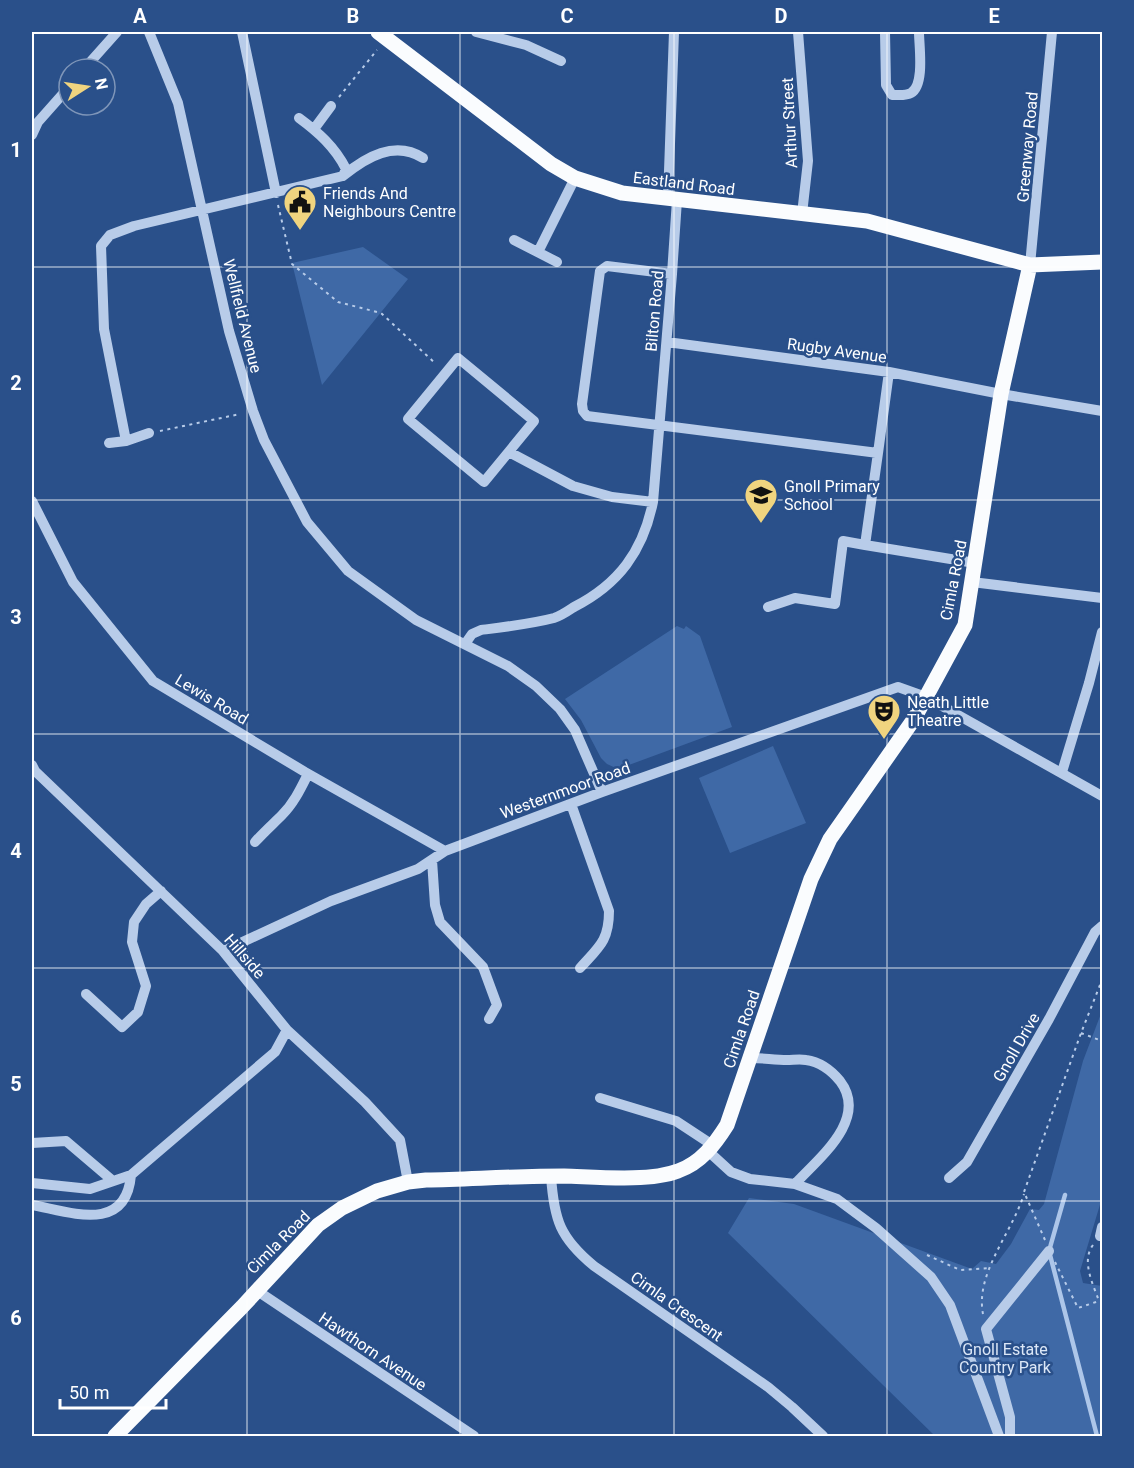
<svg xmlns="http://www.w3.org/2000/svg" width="1134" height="1468" font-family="Roboto,sans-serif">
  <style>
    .green { fill: #3f69a6 }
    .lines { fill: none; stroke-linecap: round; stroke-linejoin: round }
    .stream { stroke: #adc6e9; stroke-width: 4.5 }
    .path { stroke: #b8cce9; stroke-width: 2; stroke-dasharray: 3 4.5; stroke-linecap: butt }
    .minor { stroke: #b8cce9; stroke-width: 10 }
    .major { stroke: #fafcfe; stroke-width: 15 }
    .grid { fill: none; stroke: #fff; stroke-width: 1.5; stroke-opacity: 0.55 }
    .labels { text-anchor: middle; stroke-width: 5; stroke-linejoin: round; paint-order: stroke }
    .street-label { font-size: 16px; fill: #fff; stroke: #2a508a }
    .poi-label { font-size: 16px; fill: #fff; stroke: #2a508a; text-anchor: start }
    .park-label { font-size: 16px; fill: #dce7f7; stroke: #2a508a }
    .neatline { fill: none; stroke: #fff; stroke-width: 2 }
    .grid-label { font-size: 20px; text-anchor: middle; font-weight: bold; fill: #fff }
  </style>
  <rect width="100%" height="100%" fill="#2a508a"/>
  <path class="green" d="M 363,247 L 408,279 L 322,385 L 292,263 Z
    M 677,626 L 684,629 L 686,626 L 700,636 L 732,727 L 618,769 L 607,764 L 601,758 L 581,720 L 565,699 Z
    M 773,746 L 806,823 L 730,853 L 699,778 Z
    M 1102,1011 L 1102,1198 L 1080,1271 L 1083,1283 L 1102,1286 L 1102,1436 L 935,1436 L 728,1233 L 749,1198 L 794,1204 L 972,1269 L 981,1261 L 996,1264 L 1011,1244 L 1030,1209 L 1039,1210 L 1044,1204 L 1083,1061 Z"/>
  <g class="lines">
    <path class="stream" d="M 1065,1195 L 1049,1251 L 1097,1436"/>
    <path class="path" d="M 339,97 L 377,50
      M 278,205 L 292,264 L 338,302 L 381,313 L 436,364
      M 160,431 L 240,414
      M 1081,1033 L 1102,1041
      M 1045,1240 L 1024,1192 L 1081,1033 L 1102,980
      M 1093,1245 C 1081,1261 1093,1284 1099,1301
      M 927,1255 L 960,1270 L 990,1268
      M 1055,1262 L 1078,1308 L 1102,1300
      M 983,1314 C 975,1273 1012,1233 1024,1194"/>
    <path class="minor" d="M 149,32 L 178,103 L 229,331 L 253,411 L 264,440 L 307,522 L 348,571 L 416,620 L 508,666 L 536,686 L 560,709 L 575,730 L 602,792
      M 242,32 L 276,193
      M 476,32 L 526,45 L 561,61
      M 798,32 L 808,161 L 802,214
      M 885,32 L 886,85 L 892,95 C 899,95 906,96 911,93 C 925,85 919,46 919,32
      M 84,69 L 117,32
      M 299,118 C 318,132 335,147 346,169 L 343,176
      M 314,129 L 331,106
      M 32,135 L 38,122 L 69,87
      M 668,199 L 674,32
      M 514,240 L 557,262
      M 538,252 L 575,178
      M 1030,265 L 1052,32
      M 672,274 L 607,266 L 600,271 L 582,404 L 583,411 L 587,416 L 878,453 L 889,372
      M 667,342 L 889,372 L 1001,394 L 1102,411
      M 458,358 L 534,421 L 484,482 L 408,419 Z
      M 126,441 L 104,329 L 101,246 L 110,235 L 134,226 L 343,176 C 366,157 395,140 423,158
      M 109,443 L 126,441 L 149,433
      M 509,452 L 573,486 L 612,497 L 653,502
      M 32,501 L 73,582 L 153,681 L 305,772 L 445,851
      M 865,545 L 975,563
      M 972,582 L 1102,598
      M 768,607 L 795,598 L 835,604 L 843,541 L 865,545 L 878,453
      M 465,644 L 472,634 L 481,630 C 505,627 531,624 554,618 C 561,616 568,611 574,607 C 619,584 643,551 653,502 L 672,274 L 677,200
      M 32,765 L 35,771 L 223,951 L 287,1030 L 365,1102 L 400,1140 L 408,1182
      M 1062,772 L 1089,683 L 1102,632
      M 571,804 L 609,911 C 609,941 599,947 580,968
      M 255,842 C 264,832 273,824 282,815 C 294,803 301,788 308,774
      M 432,860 L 435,905 L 440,922 L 483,967 L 497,1005 L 489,1019
      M 223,951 L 331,901 L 418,869 L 445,851 L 602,792 L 898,687 L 926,697 L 1102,796
      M 86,994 L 122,1027 L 138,1012 L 146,986 L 132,942 L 134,922 L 146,904 L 161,891
      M 751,1058 C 763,1058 775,1060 787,1060 C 793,1060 800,1059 806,1060 C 820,1062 831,1070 840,1081 C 869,1119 819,1158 795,1184
      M 600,1098 L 676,1121 L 714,1146
      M 32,1143 L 66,1141 L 113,1181
      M 708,1151 L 731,1172 L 750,1179 L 795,1184 L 837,1199 L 876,1228 L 931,1277 L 950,1305 L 999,1436
      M 551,1176 C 554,1220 560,1238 594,1266 L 768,1387 L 792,1407 L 823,1436
      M 949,1178 L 967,1162 L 1049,1019 L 1095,932 L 1102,926
      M 32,1183 L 90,1189 L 131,1175 L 275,1052 L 287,1030
      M 32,1205 C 70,1212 126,1234 131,1175
      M 1100,1236 L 1102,1227
      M 256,1290 L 474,1436
      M 1010,1436 L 1010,1417 L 986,1329 L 1049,1251"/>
    <path class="major" d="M 378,32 L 551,164 L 575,178 L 622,193 L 867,221 L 1030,265 L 1102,262
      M 115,1436 L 242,1307 L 318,1225 L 342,1208 L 377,1191 L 408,1182 L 426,1180 C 472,1179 518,1176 564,1176 C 597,1177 649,1182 678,1171 C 701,1163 715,1144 727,1125 L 811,879 L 830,839 L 914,719 L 965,625 L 1001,394 L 1030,265"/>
  </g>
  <path class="grid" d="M 247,32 L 247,1436M 460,32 L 460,1436M 674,32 L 674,1436M 887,32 L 887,1436M 32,267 L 1102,267M 32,500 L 1102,500M 32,734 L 1102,734M 32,968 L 1102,968M 32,1201 L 1102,1201"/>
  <defs>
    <symbol id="civic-pin" viewBox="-11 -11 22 30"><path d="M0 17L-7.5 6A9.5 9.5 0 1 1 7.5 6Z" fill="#f0d47f" stroke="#2a508a"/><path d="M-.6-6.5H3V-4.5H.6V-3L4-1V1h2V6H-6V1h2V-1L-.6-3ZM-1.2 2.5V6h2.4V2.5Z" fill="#111"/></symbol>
    <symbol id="school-pin" viewBox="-11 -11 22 30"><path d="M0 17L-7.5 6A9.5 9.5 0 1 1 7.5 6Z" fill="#f0d47f" stroke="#2a508a"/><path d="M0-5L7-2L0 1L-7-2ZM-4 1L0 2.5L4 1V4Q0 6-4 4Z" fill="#111"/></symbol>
    <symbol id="theatre-pin" viewBox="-11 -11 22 30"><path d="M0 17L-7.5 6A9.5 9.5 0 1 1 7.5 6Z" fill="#f0d47f" stroke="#2a508a"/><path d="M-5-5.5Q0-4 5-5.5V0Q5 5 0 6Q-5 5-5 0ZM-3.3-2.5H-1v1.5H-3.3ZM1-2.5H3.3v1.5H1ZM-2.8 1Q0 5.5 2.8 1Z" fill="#111"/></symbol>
  </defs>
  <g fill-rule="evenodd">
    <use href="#civic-pin" x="281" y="183" width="38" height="52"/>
    <use href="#school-pin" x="742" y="476" width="38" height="52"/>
    <use href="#theatre-pin" x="865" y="692" width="38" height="52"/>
  </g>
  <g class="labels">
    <g class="street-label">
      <text transform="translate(789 123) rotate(-93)" y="6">Arthur Street</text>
      <text transform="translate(1027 147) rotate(-85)" y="6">Greenway Road</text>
      <text transform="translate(684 183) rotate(7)" y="6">Eastland Road</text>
      <text transform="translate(654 311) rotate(-85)" y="6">Bilton Road</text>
      <text transform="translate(243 316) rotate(76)" y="6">Wellfield Avenue</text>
      <text transform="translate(837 350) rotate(8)" y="6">Rugby Avenue</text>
      <text transform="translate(953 580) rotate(-79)" y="6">Cimla Road</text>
      <text transform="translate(212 699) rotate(31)" y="6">Lewis Road</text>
      <text transform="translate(565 790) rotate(-20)" y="6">Westernmoor Road</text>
      <text transform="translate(245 956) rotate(49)" y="6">Hillside</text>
      <text transform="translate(741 1029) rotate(-71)" y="6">Cimla Road</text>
      <text transform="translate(1016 1047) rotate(-60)" y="6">Gnoll Drive</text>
      <text transform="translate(278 1242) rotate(-45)" y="6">Cimla Road</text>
      <text transform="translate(677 1306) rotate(35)" y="6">Cimla Crescent</text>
      <text transform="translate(373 1351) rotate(34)" y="6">Hawthorn Avenue</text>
    </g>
    <g class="poi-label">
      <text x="323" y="199">Friends And<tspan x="323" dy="18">Neighbours Centre</tspan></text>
      <text x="784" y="492">Gnoll Primary<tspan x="784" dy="18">School</tspan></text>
      <text x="907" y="708">Neath Little<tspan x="907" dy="18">Theatre</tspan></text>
    </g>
    <g class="park-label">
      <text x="1005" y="1355">Gnoll Estate<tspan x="1005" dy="18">Country Park</tspan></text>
    </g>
  </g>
  <rect width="1134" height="1468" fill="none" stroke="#2a508a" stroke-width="66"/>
  <g transform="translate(87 87) rotate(78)"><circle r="28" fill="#2a508a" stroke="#7f96b9" stroke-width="1.5"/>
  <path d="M0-4.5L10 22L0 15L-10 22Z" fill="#f0d47f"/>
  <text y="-9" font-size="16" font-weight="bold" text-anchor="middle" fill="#ffffff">N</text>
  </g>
  <path d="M60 1399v9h106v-9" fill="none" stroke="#ffffff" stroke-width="3"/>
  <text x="69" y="1399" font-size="18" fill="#ffffff" stroke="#2a508a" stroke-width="4.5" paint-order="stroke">50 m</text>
  <rect x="33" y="33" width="1068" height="1402" class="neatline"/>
  <g class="grid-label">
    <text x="140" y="23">A</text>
    <text x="353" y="23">B</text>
    <text x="567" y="23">C</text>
    <text x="781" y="23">D</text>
    <text x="994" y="23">E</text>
    <text x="16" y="157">1</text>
    <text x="16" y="390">2</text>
    <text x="16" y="624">3</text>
    <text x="16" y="858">4</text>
    <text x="16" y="1091">5</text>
    <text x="16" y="1325">6</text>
  </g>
</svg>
